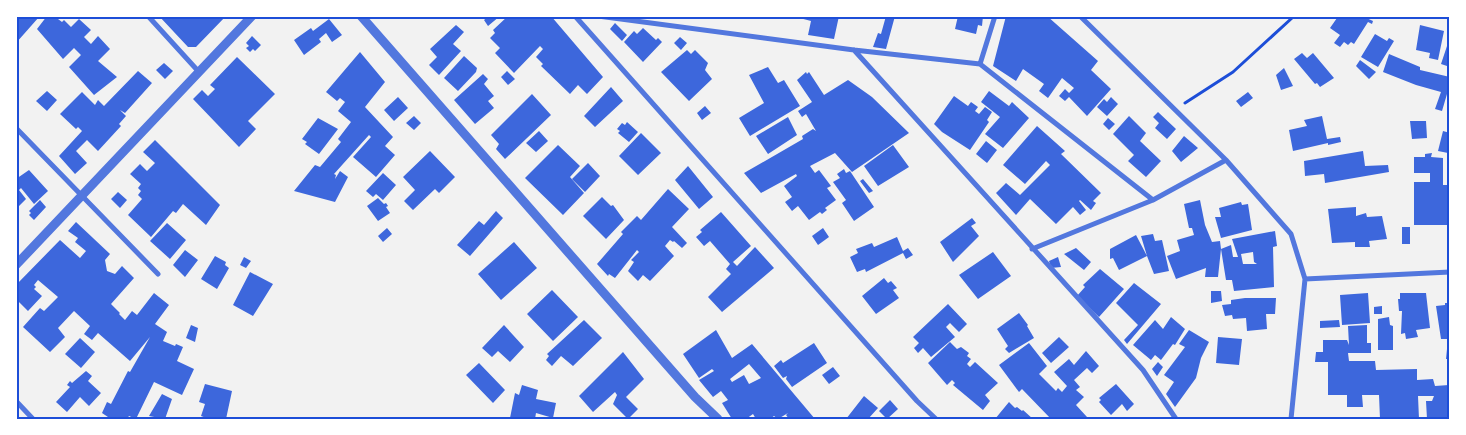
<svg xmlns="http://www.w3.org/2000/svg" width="1466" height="435" font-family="'PT Sans',sans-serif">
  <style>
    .building { fill: #3d67dc; fill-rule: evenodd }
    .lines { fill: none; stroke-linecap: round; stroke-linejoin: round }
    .path { stroke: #1d4ed8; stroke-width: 3 }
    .minor { stroke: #5277de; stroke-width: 5 }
    .tertiary { stroke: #5277de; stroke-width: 9 }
    .neatline { fill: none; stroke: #1d4ed8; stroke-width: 2 }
  </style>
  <rect width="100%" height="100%" fill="#f2f2f2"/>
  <path class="building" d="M 16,16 L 39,17 L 16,43 Z
    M 47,16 L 61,16 L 58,19 L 62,22 L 64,20 L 71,27 L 79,19 L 91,30 L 84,37 L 91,44 L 98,36 L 110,49 L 98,61 L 117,77 L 94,95 L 69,67 L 81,55 L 74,48 L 63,59 L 37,29 Z
    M 159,16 L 226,16 L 196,47 L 188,47 Z
    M 489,16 L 500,16 L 488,26 L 484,20 Z
    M 508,16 L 551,16 L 603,77 L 587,94 L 578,85 L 570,94 L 541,66 L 543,64 L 536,57 L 543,49 L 540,46 L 514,73 L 495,53 L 500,48 L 490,38 L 495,33 L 493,30 Z
    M 792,16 L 839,16 L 834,39 L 808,35 L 811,21 Z
    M 886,16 L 895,16 L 886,49 L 873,47 L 878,33 L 881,34 Z
    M 958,16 L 983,16 L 982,26 L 978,25 L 976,34 L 955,29 Z
    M 1006,16 L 1047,16 L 1098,61 L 1091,70 L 1111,89 L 1087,116 L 1069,97 L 1065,101 L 1059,96 L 1065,89 L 1069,93 L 1074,88 L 1062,78 L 1048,98 L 1039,91 L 1044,84 L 1023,69 L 1016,81 L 993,66 Z
    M 1335,16 L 1362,16 L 1373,21 L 1372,24 L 1368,22 L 1354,44 L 1351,42 L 1348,45 L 1344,42 L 1340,47 L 1334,43 L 1340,35 L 1330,28 L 1337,18 Z
    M 329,19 L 342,35 L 332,42 L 326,33 L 319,39 L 321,42 L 304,55 L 294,40 L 311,28 L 313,31 Z
    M 615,23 L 627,35 L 622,41 L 610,29 Z
    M 456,25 L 464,32 L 453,44 L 461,51 L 439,75 L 429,65 L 437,57 L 430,49 Z
    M 1420,25 L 1444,31 L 1438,60 L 1429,58 L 1430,53 L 1416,50 Z
    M 643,28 L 656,40 L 658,38 L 662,42 L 643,62 L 624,42 L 634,31 L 637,34 Z
    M 1375,34 L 1387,41 L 1389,38 L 1394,41 L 1378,67 L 1361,57 Z
    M 252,36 L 261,45 L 255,51 L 253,49 L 250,52 L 246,48 L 249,46 L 246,43 Z
    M 680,37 L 687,43 L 681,50 L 674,43 Z
    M 1447,46 L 1450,47 L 1450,67 L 1441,64 Z
    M 687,50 L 691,54 L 695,50 L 708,63 L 705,70 L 712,79 L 689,101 L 661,72 Z
    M 360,52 L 385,82 L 365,107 L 393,137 L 385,146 L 395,155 L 376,177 L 353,157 L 371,137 L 369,135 L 334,174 L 336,175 L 335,179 L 340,171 L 348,177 L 335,202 L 294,191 L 315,165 L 320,167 L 341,142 L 338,139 L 351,122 L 338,111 L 345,102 L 340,98 L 337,101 L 326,92 Z
    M 1302,53 L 1307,58 L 1313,53 L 1334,78 L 1320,87 L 1317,83 L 1315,84 L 1294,59 Z
    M 1389,54 L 1420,67 L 1420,70 L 1450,77 L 1450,94 L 1447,94 L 1442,111 L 1435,109 L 1441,92 L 1416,85 L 1383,72 Z
    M 464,56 L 477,68 L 476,72 L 458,91 L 444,78 Z
    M 237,57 L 275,94 L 248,121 L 256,129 L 239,147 L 193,99 L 202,90 L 208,96 L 215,89 L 210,85 Z
    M 1360,60 L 1376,72 L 1369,79 L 1356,66 Z
    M 164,63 L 173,71 L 165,79 L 156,70 Z
    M 768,67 L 778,83 L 784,80 L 800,106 L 750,136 L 739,118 L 764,103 L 749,75 Z
    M 1284,68 L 1293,86 L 1281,90 L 1276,75 Z
    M 138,71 L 152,83 L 125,113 L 120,110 L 126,116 L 119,124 L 121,126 L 98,151 L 87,140 L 76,151 L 87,163 L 75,174 L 59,156 L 82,131 L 78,127 L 76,129 L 60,114 L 82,92 L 95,105 L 98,100 L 104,106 Z
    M 507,71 L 515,79 L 508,85 L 501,77 Z
    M 806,72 L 807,74 L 809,72 L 824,95 L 848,80 L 872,97 L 909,133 L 852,172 L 835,153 L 810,166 L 815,173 L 819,170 L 831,186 L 827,188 L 836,200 L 825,208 L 827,210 L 822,214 L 820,212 L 809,220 L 798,206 L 792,211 L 785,202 L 792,197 L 784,186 L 797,176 L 796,174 L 761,193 L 744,173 L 803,139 L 802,136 L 813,129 L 816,131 L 806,114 L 802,117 L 798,111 L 812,102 L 797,80 Z
    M 483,74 L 488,79 L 484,84 L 494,96 L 488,101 L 494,108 L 475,124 L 454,100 Z
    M 611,87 L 623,101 L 595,127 L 584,116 Z
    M 47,91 L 57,100 L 47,111 L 36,101 Z
    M 989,91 L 1009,106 L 1012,102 L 1029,118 L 1003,148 L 985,134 L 1000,117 L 981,102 Z
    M 1248,92 L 1253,98 L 1241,107 L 1236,101 Z
    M 532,94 L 551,115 L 505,159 L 496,149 L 499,144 L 491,135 Z
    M 954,96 L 968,106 L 971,102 L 978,107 L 975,111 L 979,114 L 985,107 L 992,112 L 987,120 L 989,122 L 970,150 L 942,132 L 934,124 Z
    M 398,97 L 408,108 L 394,121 L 384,110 Z
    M 1111,97 L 1118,104 L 1107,116 L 1097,107 L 1104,99 L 1107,102 Z
    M 705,106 L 711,113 L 702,120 L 697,113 Z
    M 1158,112 L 1176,129 L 1167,139 L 1155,128 L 1159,123 L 1153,117 Z
    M 414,116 L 421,123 L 414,130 L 406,123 Z
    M 1129,116 L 1146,133 L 1140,141 L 1161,161 L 1146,177 L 1128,161 L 1134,155 L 1113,134 Z
    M 1322,116 L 1327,139 L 1340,137 L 1341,142 L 1328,145 L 1328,143 L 1293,151 L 1289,130 L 1307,126 L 1304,120 Z
    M 788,117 L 797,135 L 768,154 L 756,136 Z
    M 318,118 L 338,129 L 319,154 L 305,144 L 307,142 L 302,139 Z
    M 1108,118 L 1115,124 L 1109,130 L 1103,124 Z
    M 1410,121 L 1426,121 L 1427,138 L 1412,139 Z
    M 627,122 L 638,132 L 629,142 L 618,133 L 620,131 L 617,129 L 622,123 L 625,125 Z
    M 1037,126 L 1065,151 L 1061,154 L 1101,193 L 1093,201 L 1096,203 L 1091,210 L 1080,200 L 1079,201 L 1086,210 L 1080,215 L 1073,207 L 1056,224 L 1030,199 L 1016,215 L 996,193 L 1006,183 L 1020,195 L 1050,165 L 1046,161 L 1025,184 L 1003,165 Z
    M 539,131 L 548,141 L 536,152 L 526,143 Z
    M 1443,131 L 1450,133 L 1448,153 L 1438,151 Z
    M 641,133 L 661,153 L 638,175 L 619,156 Z
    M 1184,136 L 1198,148 L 1181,162 L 1172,151 Z
    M 155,140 L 220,205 L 206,225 L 183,204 L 176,213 L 173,211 L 151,237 L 128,215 L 142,199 L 138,195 L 141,191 L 138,188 L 141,184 L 130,174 L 140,164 L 147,171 L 155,163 L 143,152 Z
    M 986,141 L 997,150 L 987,163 L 976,154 Z
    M 558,145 L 580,166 L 570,177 L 584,193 L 563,215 L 525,178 Z
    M 893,145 L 909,167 L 878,186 L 864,166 Z
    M 430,151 L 455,177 L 439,193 L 435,189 L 413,210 L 404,201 L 415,190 L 403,177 Z
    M 1363,151 L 1365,166 L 1388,165 L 1389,172 L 1325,183 L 1324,174 L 1305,176 L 1304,161 Z
    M 1432,153 L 1431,157 L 1443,158 L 1443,185 L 1450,185 L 1450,225 L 1414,225 L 1414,182 L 1430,182 L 1430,173 L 1414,173 L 1414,157 L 1425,157 L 1425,154 Z
    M 588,163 L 600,176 L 585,192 L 572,179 Z
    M 688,166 L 713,197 L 699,209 L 675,180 Z
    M 844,169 L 846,173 L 850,171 L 874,207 L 854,221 L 842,203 L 846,200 L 833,182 L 840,178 L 837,174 Z
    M 29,170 L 48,191 L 34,204 L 21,188 L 19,190 L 26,199 L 16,209 L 16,179 Z
    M 383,173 L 396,185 L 383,200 L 376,194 L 373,197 L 366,191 Z
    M 863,179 L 873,191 L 869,193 L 860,181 Z
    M 668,189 L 689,209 L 672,227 L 687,243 L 682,248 L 674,241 L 673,242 L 670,240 L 665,246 L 674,256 L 650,281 L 643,275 L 638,281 L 628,271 L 634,262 L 631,260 L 639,252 L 637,250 L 615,278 L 609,274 L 608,276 L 597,264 L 623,234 L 621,232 L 637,216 L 641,220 Z
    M 118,192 L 127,200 L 120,208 L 111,199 Z
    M 602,197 L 611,206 L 613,205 L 624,220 L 606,239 L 583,216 Z
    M 378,198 L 384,204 L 386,203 L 388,206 L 386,207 L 390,213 L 378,221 L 367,206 Z
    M 40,200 L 46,207 L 34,220 L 29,215 L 31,213 L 29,211 Z
    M 1200,200 L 1205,225 L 1212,242 L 1220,241 L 1221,249 L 1231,245 L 1233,257 L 1238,257 L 1232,239 L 1275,231 L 1277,246 L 1273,247 L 1274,287 L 1234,291 L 1232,280 L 1226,280 L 1221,249 L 1218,277 L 1205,277 L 1206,268 L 1176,279 L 1167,256 L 1180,251 L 1177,240 L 1194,235 L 1192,228 L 1189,228 L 1184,204 ZM 1253,252 L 1254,262 L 1257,264 L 1243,264 L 1241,254 Z
    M 1241,202 L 1242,205 L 1248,204 L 1252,230 L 1221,238 L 1215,217 L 1221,217 L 1219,208 Z
    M 1356,207 L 1356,216 L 1366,213 L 1367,217 L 1382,216 L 1387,239 L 1369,241 L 1370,247 L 1355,247 L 1355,242 L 1332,243 L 1328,209 Z
    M 496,211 L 503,218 L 470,256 L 457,245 L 479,221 L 484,225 Z
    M 721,212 L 751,246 L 733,262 L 737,266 L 755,247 L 774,268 L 722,312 L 708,297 L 731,274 L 726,269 L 730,264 L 710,241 L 704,246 L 696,237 L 702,232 L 700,230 Z
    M 972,218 L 976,223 L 971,226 L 979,236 L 953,262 L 940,242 Z
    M 76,222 L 110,254 L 105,260 L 107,271 L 115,274 L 122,266 L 134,278 L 111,304 L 120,313 L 119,314 L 125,320 L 132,311 L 137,315 L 154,293 L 169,305 L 155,324 L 167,332 L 163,341 L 175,346 L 176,344 L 183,347 L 177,361 L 194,369 L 182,395 L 154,382 L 136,419 L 129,416 L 127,419 L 111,419 L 102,413 L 107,402 L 111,404 L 128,371 L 130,372 L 150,337 L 130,361 L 98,333 L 92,340 L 84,334 L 90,326 L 74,311 L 58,328 L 65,337 L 50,352 L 23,327 L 40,308 L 44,311 L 58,297 L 38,280 L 34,285 L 36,287 L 34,289 L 42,296 L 28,311 L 16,299 L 16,285 L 60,240 L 80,258 L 86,251 L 75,242 L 78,238 L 68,231 Z
    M 167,223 L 186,240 L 170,259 L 150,241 Z
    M 1402,227 L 1410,227 L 1410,244 L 1402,244 Z
    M 387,228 L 392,234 L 383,242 L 378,236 Z
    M 823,228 L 829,237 L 818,245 L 812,236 Z
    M 1153,234 L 1155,241 L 1162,240 L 1169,271 L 1154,274 L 1147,256 L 1119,270 L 1113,258 L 1110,259 L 1110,249 L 1136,235 L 1147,256 L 1141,236 Z
    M 897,237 L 903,251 L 908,248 L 913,255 L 906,259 L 903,253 L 866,272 L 865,269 L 857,272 L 850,257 L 858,253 L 856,249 L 872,243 L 874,247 Z
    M 514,242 L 537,268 L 501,300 L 478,274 Z
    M 1076,248 L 1091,262 L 1084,270 L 1064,254 Z
    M 185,250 L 198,260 L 185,277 L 173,265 Z
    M 993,252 L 1011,276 L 978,299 L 959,275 Z
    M 215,256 L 226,262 L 225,265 L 229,268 L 217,289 L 201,279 Z
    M 244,257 L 251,261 L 246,268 L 240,265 Z
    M 1058,257 L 1061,267 L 1051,268 L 1049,261 Z
    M 1100,269 L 1124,289 L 1099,317 L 1077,296 L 1085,287 L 1083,285 Z
    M 250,272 L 273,284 L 253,316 L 233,305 Z
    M 884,278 L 888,283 L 891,281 L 897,288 L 893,290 L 899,298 L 876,314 L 862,296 Z
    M 1134,283 L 1161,304 L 1127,344 L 1124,340 L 1138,325 L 1116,303 Z
    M 552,290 L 578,317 L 553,341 L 527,314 Z
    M 1211,291 L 1221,291 L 1222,301 L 1211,303 Z
    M 1368,293 L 1370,323 L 1342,325 L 1340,295 Z
    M 1400,293 L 1426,293 L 1430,328 L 1416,330 L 1418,337 L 1406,339 L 1405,333 L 1401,334 L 1402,311 L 1399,311 L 1398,299 L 1400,299 Z
    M 1245,298 L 1276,298 L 1275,314 L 1266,314 L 1267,329 L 1247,331 L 1246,318 L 1233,319 L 1232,315 L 1225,316 L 1222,305 L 1231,304 L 1231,300 Z
    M 1445,303 L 1450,303 L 1450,359 L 1446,359 L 1448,339 L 1441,339 L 1436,306 L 1445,305 Z
    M 948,304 L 967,324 L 959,332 L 950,323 L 946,327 L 955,337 L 931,357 L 923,348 L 918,353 L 914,348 L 919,343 L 913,337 Z
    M 1382,306 L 1382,314 L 1374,314 L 1374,307 Z
    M 1019,313 L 1028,325 L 1027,326 L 1034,338 L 1009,353 L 1005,349 L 1008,346 L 1006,343 L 997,329 Z
    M 1171,317 L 1185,329 L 1175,345 L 1173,344 L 1161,360 L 1155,355 L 1151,360 L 1133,345 L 1155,320 L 1163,329 Z
    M 1389,317 L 1390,325 L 1393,326 L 1393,350 L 1378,350 L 1378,319 Z
    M 584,320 L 602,338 L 573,366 L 561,356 L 552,366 L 546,360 L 549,356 L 547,354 Z
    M 1339,320 L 1340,327 L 1320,328 L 1320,321 Z
    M 191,325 L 198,328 L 195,342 L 186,338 Z
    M 504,325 L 524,347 L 510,362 L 498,351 L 492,357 L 482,348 Z
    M 1367,325 L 1367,343 L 1371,343 L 1371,353 L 1348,353 L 1349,361 L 1375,361 L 1376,370 L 1417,369 L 1417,380 L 1433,379 L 1435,386 L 1449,385 L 1450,419 L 1427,419 L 1426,401 L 1432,401 L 1434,396 L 1418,396 L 1419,419 L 1380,419 L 1379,395 L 1362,395 L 1363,407 L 1347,407 L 1347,395 L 1328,395 L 1328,362 L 1315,362 L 1316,352 L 1323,352 L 1323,340 L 1347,340 L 1349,345 L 1348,326 Z
    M 716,330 L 732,358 L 752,344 L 815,419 L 789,419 L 786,415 L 788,413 L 778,419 L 774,416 L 770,419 L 756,419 L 753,414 L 746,419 L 738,417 L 732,419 L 722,403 L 728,400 L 721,391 L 713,397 L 699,380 L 714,371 L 712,369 L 699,378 L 683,354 ZM 749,364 L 761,378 L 749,384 L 744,375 L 732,382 L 730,379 Z
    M 1189,330 L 1209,342 L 1201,358 L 1196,378 L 1175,407 L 1166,394 L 1174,382 L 1164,375 L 1185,347 L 1179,344 Z
    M 1059,337 L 1069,347 L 1051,363 L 1042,353 Z
    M 1218,337 L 1242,339 L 1239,365 L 1216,363 Z
    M 80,338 L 95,352 L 81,368 L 65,354 Z
    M 950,342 L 957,349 L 961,347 L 969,353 L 967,356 L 971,359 L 967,364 L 970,367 L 975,362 L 998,383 L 985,395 L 990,401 L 983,410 L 953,385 L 955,383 L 952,380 L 947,385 L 928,363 Z
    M 814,343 L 827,363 L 792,387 L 786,379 L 787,376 L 783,378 L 774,366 L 781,360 L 783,363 Z
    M 1029,343 L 1047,366 L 1039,374 L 1056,391 L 1058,388 L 1062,392 L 1067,386 L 1054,372 L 1069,359 L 1074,365 L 1086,351 L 1099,366 L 1092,373 L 1087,368 L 1074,380 L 1080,387 L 1076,390 L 1084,397 L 1076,405 L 1087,417 L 1085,419 L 1051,419 L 1022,389 L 1019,392 L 999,365 Z
    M 623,352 L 644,379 L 626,397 L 638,409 L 628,419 L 613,404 L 617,395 L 615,392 L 593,412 L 579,396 Z
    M 1158,362 L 1163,367 L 1157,376 L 1152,369 Z
    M 479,363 L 505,390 L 493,403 L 466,375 Z
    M 833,367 L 840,376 L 829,384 L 822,375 Z
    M 86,371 L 92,376 L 88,381 L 101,393 L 89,406 L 80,397 L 67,412 L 56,402 L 70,387 L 67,385 L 70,381 L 72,383 Z
    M 205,384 L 232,391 L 226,419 L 209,419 L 201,416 L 205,404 L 199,402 Z
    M 1116,384 L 1134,404 L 1127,411 L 1122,404 L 1111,415 L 1099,402 L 1101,400 L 1099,398 Z
    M 522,385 L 538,390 L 536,399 L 556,403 L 553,418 L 536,413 L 535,419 L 510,418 L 515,393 L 519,395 Z
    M 162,394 L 172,399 L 165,419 L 149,416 Z
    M 864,396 L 878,408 L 868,419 L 846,419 Z
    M 890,400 L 898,409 L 887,419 L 879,411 Z
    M 1009,402 L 1015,408 L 1017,407 L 1022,411 L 1023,410 L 1033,419 L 995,419 Z"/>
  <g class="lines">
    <path class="path" d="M 1185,103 L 1233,72 L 1292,18"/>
    <path class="minor" d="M 148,16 L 199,72
      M 575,16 L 917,401 L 936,419
      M 598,16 L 854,50 L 980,64
      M 1080,16 L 1226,160 L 1291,234 L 1305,279 L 1291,419
      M 854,50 L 1143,370 L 1176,419
      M 980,64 L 1153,200
      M 980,64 L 995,16
      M 16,128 L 158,274
      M 1032,249 L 1153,200 L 1226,160
      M 1305,279 L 1450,272
      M 16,401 L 33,419"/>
    <path class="tertiary" d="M 361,16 L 695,397 L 718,419
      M 16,265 L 252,16"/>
  </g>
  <rect width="1466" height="435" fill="none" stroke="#ffffff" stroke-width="35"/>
  <rect x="18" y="18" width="1430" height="400" class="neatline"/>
</svg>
